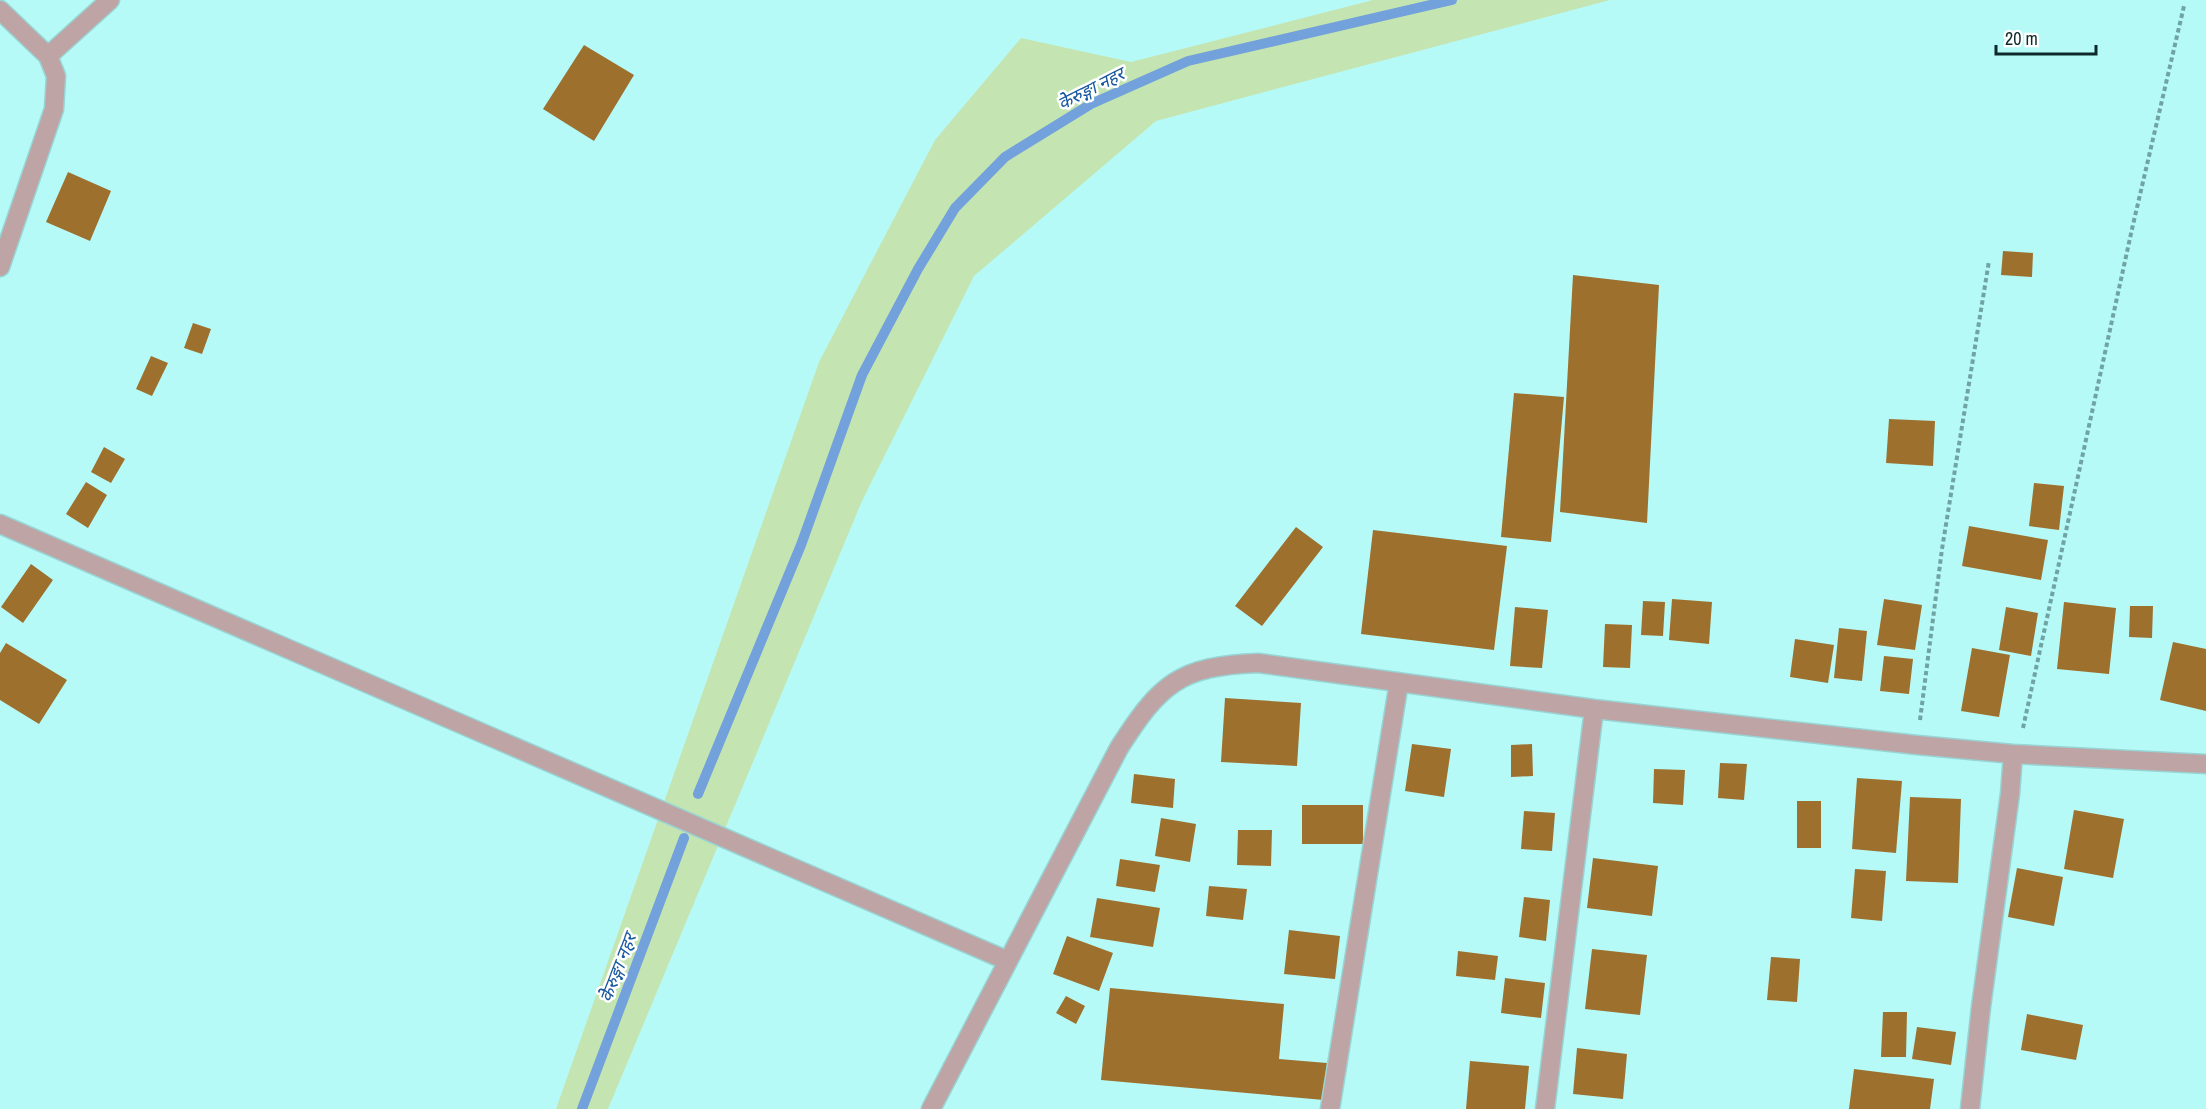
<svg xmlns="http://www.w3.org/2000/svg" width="2206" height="1109" font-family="'Archivo Narrow','Noto Sans Devanagari',sans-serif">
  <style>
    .green { fill: #c4e5b1 }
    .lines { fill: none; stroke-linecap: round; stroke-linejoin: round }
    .stream { stroke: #72a1dc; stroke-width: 10 }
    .building { fill: #9d702d }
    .street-casing { stroke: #98d4d3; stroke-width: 21 }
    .path { stroke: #70a4a3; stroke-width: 4; stroke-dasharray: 4.5 3; stroke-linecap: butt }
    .street { stroke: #bea4a5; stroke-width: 18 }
    .labels { text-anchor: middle; stroke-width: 5; stroke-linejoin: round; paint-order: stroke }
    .water-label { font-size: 18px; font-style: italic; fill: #16579d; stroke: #fff }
  </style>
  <rect width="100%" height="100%" fill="#b6faf8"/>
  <path class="green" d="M 1373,0 L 1610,0 L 1156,121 L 974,276 L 862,501 L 608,1109 L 556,1109 L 819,362 L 935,140 L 1021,38 L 1131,62 Z"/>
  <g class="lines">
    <path class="stream" d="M 698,794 L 801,545 L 862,375 L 918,269 L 955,208 L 1005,157 L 1091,104 L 1188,61 L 1452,0
      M 582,1109 L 684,838"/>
  </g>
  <path class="building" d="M 584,45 L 634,75 L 594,141 L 543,109 Z
    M 68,172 L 111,191 L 90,241 L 46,222 Z
    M 2003,251 L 2033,253 L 2032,277 L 2001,275 Z
    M 1573,275 L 1659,285 L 1647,523 L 1560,512 Z
    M 193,323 L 211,329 L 202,354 L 184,348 Z
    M 151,356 L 168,363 L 152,396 L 136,389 Z
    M 1514,393 L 1564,397 L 1551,542 L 1501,537 Z
    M 1889,419 L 1935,421 L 1933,466 L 1886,463 Z
    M 104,447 L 125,459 L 111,483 L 91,472 Z
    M 86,482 L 107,495 L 88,528 L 66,514 Z
    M 2034,483 L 2064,486 L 2059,530 L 2029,526 Z
    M 1969,526 L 2048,540 L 2041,580 L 1962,566 Z
    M 1296,527 L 1323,547 L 1262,626 L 1235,606 Z
    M 1373,530 L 1507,546 L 1494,650 L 1361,634 Z
    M 31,564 L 53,580 L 23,623 L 1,607 Z
    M 1672,599 L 1712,602 L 1709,644 L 1669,640 Z
    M 1884,599 L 1922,605 L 1915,650 L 1877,645 Z
    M 1643,601 L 1665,602 L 1663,636 L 1641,635 Z
    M 2064,602 L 2116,608 L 2109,674 L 2057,669 Z
    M 2130,606 L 2153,606 L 2152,638 L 2129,637 Z
    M 1515,607 L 1548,610 L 1542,668 L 1510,666 Z
    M 2006,607 L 2038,613 L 2031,656 L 1999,650 Z
    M 1605,624 L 1632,625 L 1630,668 L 1603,667 Z
    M 1839,628 L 1867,631 L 1862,681 L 1834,678 Z
    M 1795,639 L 1834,645 L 1828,683 L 1790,677 Z
    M 2173,642 L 2206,649 L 2206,711 L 2160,700 Z
    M 6,643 L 67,680 L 39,724 L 0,700 L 0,653 Z
    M 1972,648 L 2010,655 L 1999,717 L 1961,711 Z
    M 1884,656 L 1913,659 L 1909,694 L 1880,691 Z
    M 1225,698 L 1301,703 L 1297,766 L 1221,762 Z
    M 1412,744 L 1451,749 L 1444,797 L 1405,791 Z
    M 1532,744 L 1533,776 L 1511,777 L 1511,745 Z
    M 1720,763 L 1747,764 L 1744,800 L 1718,798 Z
    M 1654,769 L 1685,770 L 1683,805 L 1653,803 Z
    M 1134,774 L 1175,779 L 1173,808 L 1131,803 Z
    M 1857,778 L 1902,781 L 1896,853 L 1852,849 Z
    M 1910,797 L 1961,799 L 1958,883 L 1906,881 Z
    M 1797,801 L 1821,801 L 1821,848 L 1797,848 Z
    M 1302,805 L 1363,805 L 1363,844 L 1302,844 Z
    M 2074,810 L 2124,819 L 2113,878 L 2064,869 Z
    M 1524,811 L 1555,813 L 1552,851 L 1521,849 Z
    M 1161,818 L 1196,824 L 1190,862 L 1155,856 Z
    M 1238,830 L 1272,830 L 1271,866 L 1237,865 Z
    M 1593,858 L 1658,866 L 1652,916 L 1587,908 Z
    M 1120,859 L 1160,865 L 1155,892 L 1116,886 Z
    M 2017,868 L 2063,877 L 2054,926 L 2008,917 Z
    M 1855,869 L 1886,871 L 1882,921 L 1851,918 Z
    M 1209,886 L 1247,889 L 1243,920 L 1206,916 Z
    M 1524,897 L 1550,900 L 1546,941 L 1519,937 Z
    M 1097,898 L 1160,908 L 1153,947 L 1090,937 Z
    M 1289,930 L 1340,936 L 1335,979 L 1284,974 Z
    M 1067,936 L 1113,953 L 1099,991 L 1053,974 Z
    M 1592,949 L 1647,955 L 1640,1015 L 1585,1009 Z
    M 1458,951 L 1498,956 L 1495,980 L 1456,976 Z
    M 1771,957 L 1800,959 L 1797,1002 L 1767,1000 Z
    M 1505,978 L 1545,983 L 1541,1018 L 1501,1013 Z
    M 1110,988 L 1284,1004 L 1279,1059 L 1327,1063 L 1324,1100 L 1101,1080 Z
    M 1066,996 L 1085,1006 L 1076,1024 L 1056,1013 Z
    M 1883,1012 L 1907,1012 L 1906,1057 L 1881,1057 Z
    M 2027,1014 L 2083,1025 L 2076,1060 L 2021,1050 Z
    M 1917,1027 L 1956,1032 L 1951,1065 L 1912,1059 Z
    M 1577,1048 L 1627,1054 L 1623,1099 L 1573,1094 Z
    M 1470,1061 L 1529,1066 L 1525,1109 L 1466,1109 Z
    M 1854,1069 L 1934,1079 L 1930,1109 L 1849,1109 Z"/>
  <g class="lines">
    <defs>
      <path id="street" d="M 0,10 L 48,56 L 56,76 L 54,109 L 0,267
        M 48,56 L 110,0
        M 0,524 L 1008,961
        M 931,1109 L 1119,748 C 1160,684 1179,666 1258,663 L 1594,709 L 1917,745 L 2013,754 L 2206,764
        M 1330,1109 L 1399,682
        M 1545,1109 L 1594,709
        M 1970,1109 L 1981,1007 L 2010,794 L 2013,754"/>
    </defs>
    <use href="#street" class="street-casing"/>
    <path class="path" d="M 1920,720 L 1942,549 L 1989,261
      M 2023,728 L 2132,229 L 2184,6"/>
    <use href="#street" class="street"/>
  </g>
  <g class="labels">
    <g class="water-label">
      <text transform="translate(1091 89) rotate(-27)" y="6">केेरुङ्गा नहर</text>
      <text transform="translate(618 968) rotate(-69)" y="6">केेरुङ्गा नहर</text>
    </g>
  </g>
  <path d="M1996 45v9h100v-9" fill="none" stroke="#0d2929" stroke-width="3"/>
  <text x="2005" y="45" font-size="18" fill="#0d2929" stroke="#ffffff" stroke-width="4.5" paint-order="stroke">20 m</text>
</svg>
